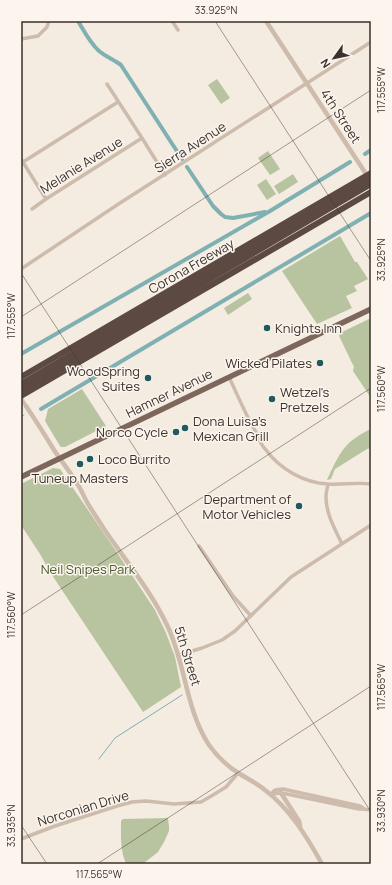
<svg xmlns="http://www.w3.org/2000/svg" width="392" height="885" font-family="Manrope,sans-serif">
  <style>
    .green { fill: #b8c4a0 }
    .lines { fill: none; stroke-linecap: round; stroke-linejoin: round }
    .stream { stroke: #7fb0b2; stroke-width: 1 }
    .canal { stroke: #7fb0b2; stroke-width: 4 }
    .minor { stroke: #cdbbac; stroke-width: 3.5 }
    .tertiary { stroke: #cdbbac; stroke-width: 4.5 }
    .primary { stroke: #7d675c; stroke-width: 5.5 }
    .motorway { stroke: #5c4a42; stroke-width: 6 }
    .ticks { fill: none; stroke: #3b302b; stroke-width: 1; stroke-opacity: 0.45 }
    .poi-dot { fill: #1f5a5e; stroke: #fbf5ee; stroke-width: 1.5 }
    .labels { text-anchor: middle; stroke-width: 3; stroke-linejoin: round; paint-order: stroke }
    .street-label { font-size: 13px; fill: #3b302b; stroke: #fbf5ee }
    .poi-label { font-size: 13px; fill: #3b302b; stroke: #fbf5ee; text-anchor: start }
    .park-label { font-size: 13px; fill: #4a5a2e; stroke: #fbf5ee }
    .neatline { fill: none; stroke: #3b302b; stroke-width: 1.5 }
    .ticks-label { font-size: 10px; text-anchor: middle; fill: #3b302b }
  </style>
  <rect width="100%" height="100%" fill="#f4ebe1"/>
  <path class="green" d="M 217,79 L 230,98 L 221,104 L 208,85 Z
    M 268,151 L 280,169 L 270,175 L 258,158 Z
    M 293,174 L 298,182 L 279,194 L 274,186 Z
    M 266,179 L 276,194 L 267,200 L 257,185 Z
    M 340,236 L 355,262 L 357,262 L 368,279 L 354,286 L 357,291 L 346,296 L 352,308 L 317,324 L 282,271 Z
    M 248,293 L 252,299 L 228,315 L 224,308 Z
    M 371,318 L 371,398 L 353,371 L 354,367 L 340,338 L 339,335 L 342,332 Z
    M 82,389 L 106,426 L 65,447 L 61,447 L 60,446 L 45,421 L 48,409 Z
    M 371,429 L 371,448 L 367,449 L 335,469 L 331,479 L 327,480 C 333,467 339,452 350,442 C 356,437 364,432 371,429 Z
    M 53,468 L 60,469 L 114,548 L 155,610 L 166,633 L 175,657 L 181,687 L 143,712 L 50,572 L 40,554 L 21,525 L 21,484 Z
    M 168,818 L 169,827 L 169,831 L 164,842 L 158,852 L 144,863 L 141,864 L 126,864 C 120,849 121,837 121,821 L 123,819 Z"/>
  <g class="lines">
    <path class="stream" d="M 21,417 L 24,415
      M 99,759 L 115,738 L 182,695"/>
    <path class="canal" d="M 78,21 C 84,31 90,43 99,51 C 105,56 114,60 121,65 L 182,159
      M 365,154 L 371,150
      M 187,167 L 213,206 L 221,214 L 225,217 L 233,218 L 265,212
      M 21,354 L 270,211 L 350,162
      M 41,409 L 371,213"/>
    <path class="minor" d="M 172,21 L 178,30
      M 21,39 L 38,36 L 47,27 L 49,21
      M 107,84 L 142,138 L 165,175
      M 21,159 L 46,199
      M 23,162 L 118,102
      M 32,209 L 46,199 L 142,138
      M 21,269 L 120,203 L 371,42
      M 229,377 C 238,396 246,416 257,434 C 259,440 262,446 266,450 C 280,469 304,483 328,484 C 343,485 357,482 371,484
      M 21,398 L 26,406
      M 328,484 C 327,489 326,493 326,497 C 326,514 335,529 342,544
      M 199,546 L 233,596 L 251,616
      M 179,655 L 202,648 L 222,640 L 235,631 L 291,577 L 371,525
      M 271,794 L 281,793 L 287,794 L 359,809 L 363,809 L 371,810
      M 271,794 L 275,790 L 283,789 L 360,806 L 363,808
      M 21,839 L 55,826 L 117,806 L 132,802 L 146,801 L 174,804 L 201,802 L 213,795 L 226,787 L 238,773"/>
    <path class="tertiary" d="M 266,21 L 368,177
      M 26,406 C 36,421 45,435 54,450 C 62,462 71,473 78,485 C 82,491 84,497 88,504 C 93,512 99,521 104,529 C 126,561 151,591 167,625 C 186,664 185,708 209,745 C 217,756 228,767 240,774 C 248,779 258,784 265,790 C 290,809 307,837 322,864
      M 281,793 L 299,821 L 300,826"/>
    <path class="primary" d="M 21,477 L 371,309"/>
    <path class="motorway" d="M 21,377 L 371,173
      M 21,384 L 371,179
      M 21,390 L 371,184
      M 21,396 L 371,192"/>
  </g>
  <path class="ticks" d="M 215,21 L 371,261M 21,273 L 371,812M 21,317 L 371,90M 21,615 L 371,388M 21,825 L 47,864M 97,864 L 371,686"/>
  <g class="poi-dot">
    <circle cx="267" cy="328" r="4"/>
    <circle cx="320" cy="363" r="4"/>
    <circle cx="148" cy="378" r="4"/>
    <circle cx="272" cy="399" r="4"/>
    <circle cx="185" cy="428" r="4"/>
    <circle cx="176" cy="432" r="4"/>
    <circle cx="90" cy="459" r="4"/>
    <circle cx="80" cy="464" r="4"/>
    <circle cx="299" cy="506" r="4"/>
  </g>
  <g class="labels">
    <g class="street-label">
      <text transform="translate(341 116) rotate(57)" y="5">4th Street</text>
      <text transform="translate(190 147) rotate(-33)" y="5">Sierra Avenue</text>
      <text transform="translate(81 165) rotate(-32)" y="5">Melanie Avenue</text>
      <text transform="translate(191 266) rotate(-30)" y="5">Corona Freeway</text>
      <text transform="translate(169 393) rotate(-26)" y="5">Hamner Avenue</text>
      <text transform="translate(188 656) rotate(73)" y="5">5th Street</text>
      <text transform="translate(83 808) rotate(-17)" y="5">Norconian Drive</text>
    </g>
    <g class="poi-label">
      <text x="275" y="333">Knights Inn</text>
      <text x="312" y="368" text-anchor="end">Wicked Pilates</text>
      <text x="140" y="376" text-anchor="end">WoodSpring<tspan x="140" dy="15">Suites</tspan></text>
      <text x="280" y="397">Wetzel's<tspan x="280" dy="15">Pretzels</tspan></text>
      <text x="193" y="426">Dona Luisa’s<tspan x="193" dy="15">Mexican Grill</tspan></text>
      <text x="168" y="437" text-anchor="end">Norco Cycle</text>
      <text x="98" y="464">Loco Burrito</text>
      <text x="80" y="483" text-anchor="middle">Tuneup Masters</text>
      <text x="291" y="504" text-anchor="end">Department of<tspan x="291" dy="15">Motor Vehicles</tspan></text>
    </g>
    <g class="park-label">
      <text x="88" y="574">Neil Snipes Park</text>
    </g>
  </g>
  <rect width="392" height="885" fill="none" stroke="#fbf5ee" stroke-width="44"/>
  <g transform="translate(334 58) rotate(237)" stroke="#fbf5ee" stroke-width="3" paint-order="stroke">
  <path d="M0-3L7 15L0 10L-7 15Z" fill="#3b302b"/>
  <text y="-6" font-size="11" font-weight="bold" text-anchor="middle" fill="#3b302b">N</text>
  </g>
  <rect x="22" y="22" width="348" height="841" class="neatline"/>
  <g class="ticks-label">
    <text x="216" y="14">33.925°N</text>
    <text transform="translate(381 90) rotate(-90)" y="4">117.555°W</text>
    <text transform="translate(381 260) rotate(-90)" y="4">33.925°N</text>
    <text transform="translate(11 316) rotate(-90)" y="4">117.555°W</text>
    <text transform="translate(381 389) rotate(-90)" y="4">117.560°W</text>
    <text transform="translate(11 615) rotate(-90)" y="4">117.560°W</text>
    <text transform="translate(381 687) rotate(-90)" y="4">117.565°W</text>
    <text transform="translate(381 811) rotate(-90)" y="4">33.930°N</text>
    <text transform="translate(11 826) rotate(-90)" y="4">33.935°N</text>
    <text x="99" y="878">117.565°W</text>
  </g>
</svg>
